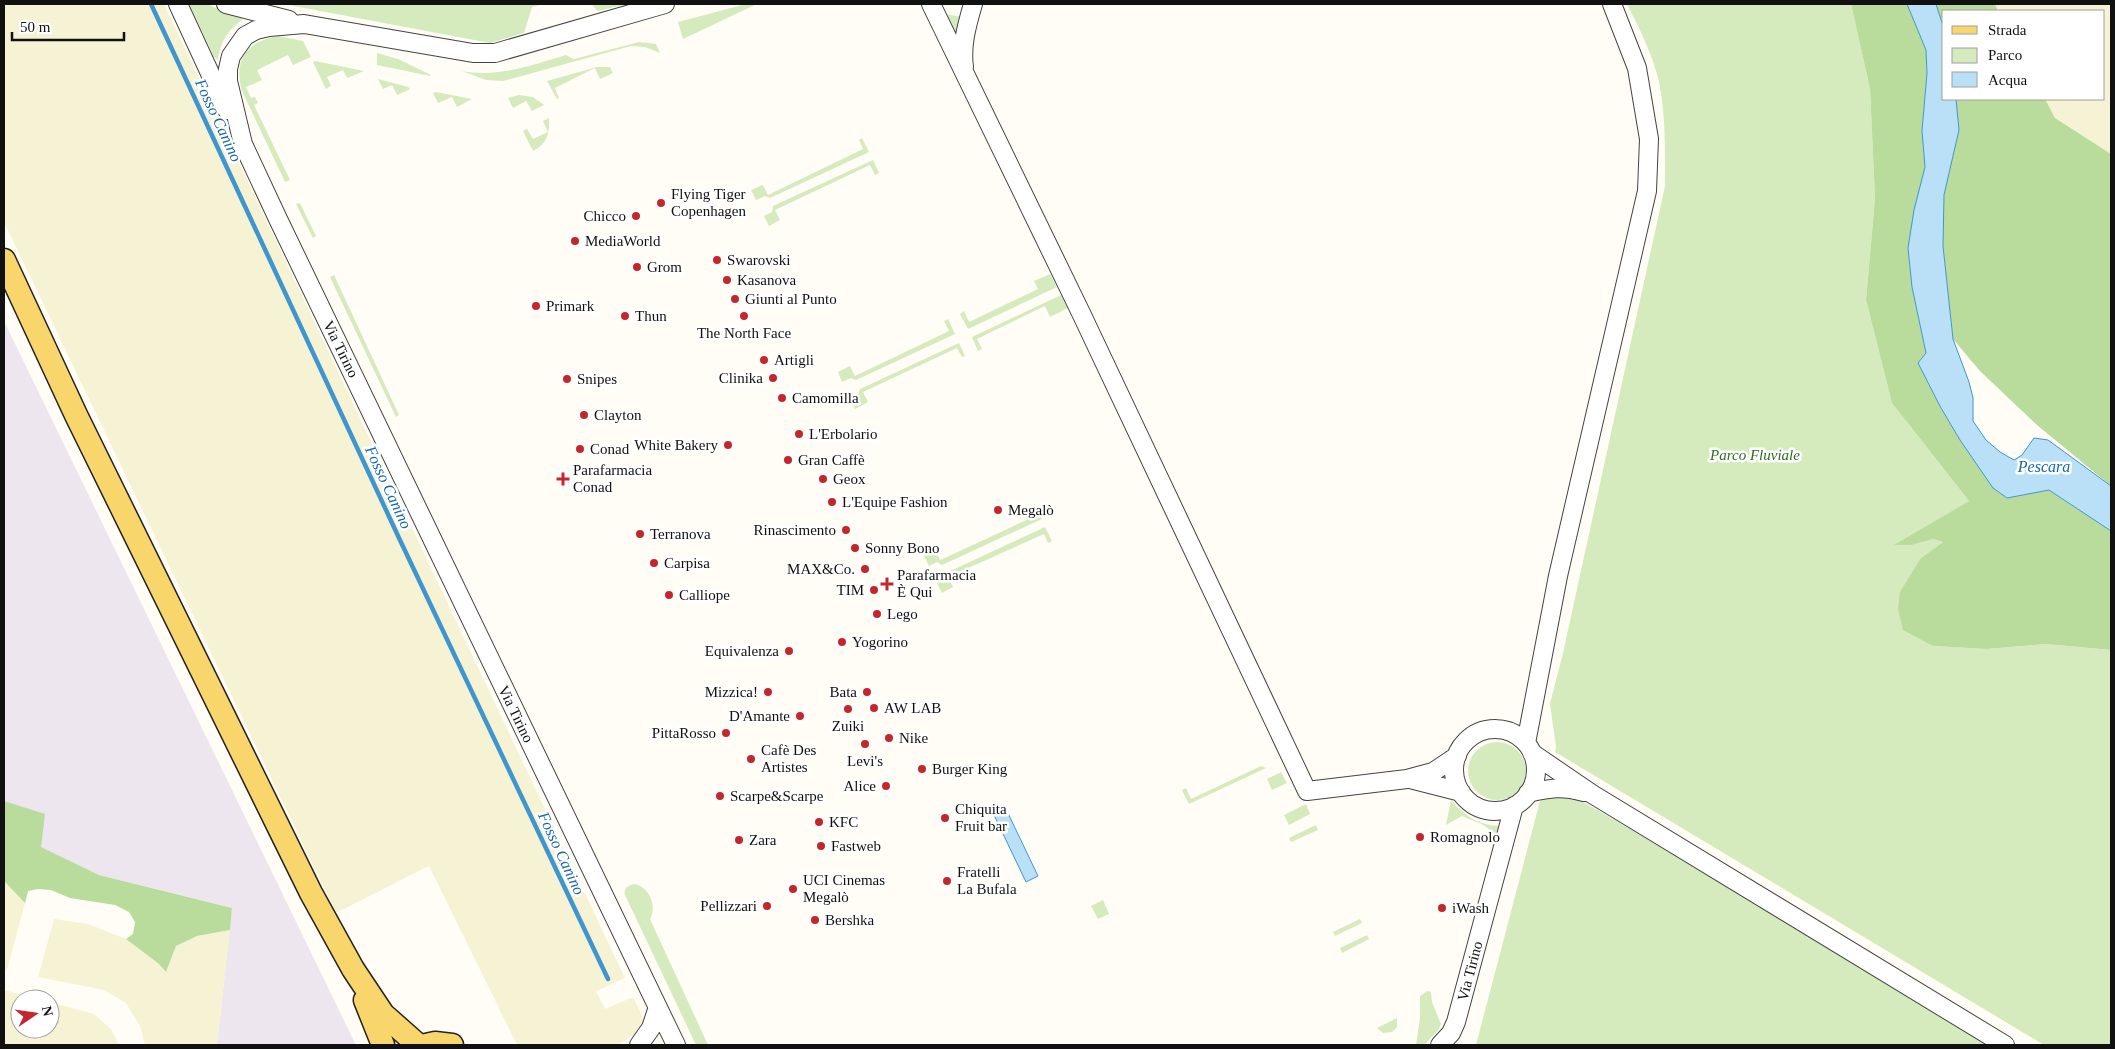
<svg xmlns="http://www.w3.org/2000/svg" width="2115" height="1049" font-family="'Times New Roman',serif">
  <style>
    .industrial { fill: #eee6ef }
    .farmland { fill: #f6f3d4 }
    .green { fill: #d5ebbd }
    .forest { fill: #b9dc9c }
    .water { fill: #b9e0f7; stroke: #3f96cf }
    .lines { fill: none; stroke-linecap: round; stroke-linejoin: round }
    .stream { stroke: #3f96cf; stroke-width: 4.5 }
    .minor-casing { stroke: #444; stroke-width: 20 }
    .major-casing { stroke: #222; stroke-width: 25 }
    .minor { stroke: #fff; stroke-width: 18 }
    .major { stroke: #f9d66b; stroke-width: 22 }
    .poi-dot { fill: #c4262e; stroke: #fff; stroke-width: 2 }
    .labels { text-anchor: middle; stroke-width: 5; stroke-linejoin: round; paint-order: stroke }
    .poi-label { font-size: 15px; fill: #111; stroke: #fff; text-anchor: start }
    .street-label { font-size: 15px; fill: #111; stroke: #fff }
    .park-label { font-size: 15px; font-style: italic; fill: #2f6b1f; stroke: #fff }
    .water-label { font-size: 16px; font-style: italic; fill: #1768a6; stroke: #fff }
  </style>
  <rect width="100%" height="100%" fill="#fffdf5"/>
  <path class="industrial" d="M 4,321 L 356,1045 L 217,1045 L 232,908 L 99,875 L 4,830 Z"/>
  <path class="farmland" d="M 4,4 L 164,4 L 625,978 L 596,991 L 605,1009 L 633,997 L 645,1022 L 636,1034 L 617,1045 L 517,1045 L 429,866 L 336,913 L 4,222 Z
    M 1995,4 L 2111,4 L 2111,154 L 2055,118 L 2045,99 L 2104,99 L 2104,11 L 1998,11 Z
    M 4,881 L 25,903 L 7,970 L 4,970 Z
    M 54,919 L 88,924 L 126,939 L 159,964 L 166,972 L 176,946 L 197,936 L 230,930 L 217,1045 L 145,1045 L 140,1026 L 126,1003 L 104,990 L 38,977 Z
    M 4,990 L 37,999 L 20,999 L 20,1029 L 50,1029 L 50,1002 L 94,1014 L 111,1029 L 119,1045 L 4,1045 Z"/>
  <path class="green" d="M 189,4 L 207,4 L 243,19 C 226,33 222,38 218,60 L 214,57 Z
    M 283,4 L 543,4 L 532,7 L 524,33 L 490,43 Z
    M 591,4 L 627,4 L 598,11 Z
    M 746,4 L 757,4 L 683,39 L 678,22 Z
    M 1627,4 L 1851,4 L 1870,89 L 1875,198 L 1866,300 L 1892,403 L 1969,501 L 1895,545 L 1912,545 L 1933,539 L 1943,542 L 1921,558 L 1933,646 L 1987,649 L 2046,644 L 2111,650 L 2111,1045 L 2044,1045 L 1555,752 L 1556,747 L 1550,704 L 1563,653 L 1665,186 C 1665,152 1666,117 1659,82 C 1653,55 1639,28 1627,4 Z
    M 945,14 L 963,17 L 957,37 L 955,37 Z
    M 278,36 L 303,41 L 311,57 L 293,65 L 288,55 L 257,70 L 262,80 L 246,87 L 251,98 L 255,97 L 258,103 L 254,105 L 290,180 L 285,182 L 242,91 C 233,60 247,41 278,36 Z
    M 639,42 L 656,44 L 660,53 L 645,47 L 631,46 L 503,81 L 486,80 L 462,71 C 498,78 532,65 566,55 L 574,59 Z
    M 377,53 L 398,59 L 431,75 L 430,76 L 377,65 Z
    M 315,61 L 364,71 L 347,78 L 343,70 L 327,77 L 331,86 L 326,89 L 313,62 Z
    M 597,67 L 610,67 L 613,73 L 600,79 L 595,68 L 555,88 L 559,98 L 557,99 L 547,81 Z
    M 378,79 L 408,87 L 410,89 L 397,95 L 392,85 L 383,89 Z
    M 436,92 L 472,99 L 457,107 L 452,97 L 438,103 L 433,93 Z
    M 519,95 L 533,97 L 544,105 L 532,111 L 526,101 L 513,108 L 508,98 Z
    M 549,118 C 550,133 547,144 533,151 L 523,131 L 527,129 L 533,139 L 548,132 L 543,121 Z
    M 862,138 L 869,152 L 770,198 L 765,196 L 756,200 L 751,190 L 763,185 L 768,195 L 863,149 L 859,140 Z
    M 873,160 L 879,173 L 875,175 L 870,165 L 775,210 L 780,220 L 769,226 L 764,216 L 772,212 L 773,206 Z
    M 300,203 L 316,236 L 313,238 L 296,204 Z
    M 1050,274 L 1057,287 L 968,329 L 960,314 L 964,311 L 969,322 L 1038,289 L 1034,281 Z
    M 334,275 L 399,415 L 396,417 L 330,277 Z
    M 1061,295 L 1068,308 L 1050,317 L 1045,306 L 977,339 L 982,349 L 978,351 L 972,337 Z
    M 948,319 L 955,334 L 856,380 L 851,378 L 842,382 L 838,372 L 850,366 L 855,376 L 949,331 L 944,321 Z
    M 959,343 L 965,356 L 962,357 L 957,348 L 863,392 L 868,402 L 855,409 L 850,399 L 858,395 L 860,389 Z
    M 1035,504 L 1042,519 L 942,565 L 937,562 L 929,566 L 924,556 L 935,551 L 940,560 L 947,557 L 1035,516 L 1031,506 Z
    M 1045,527 L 1052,541 L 1048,543 L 1044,534 L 948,577 L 953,587 L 942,593 L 937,583 L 944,579 L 946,573 Z
    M1468 771a29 29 0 1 1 58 0a29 29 0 1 1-58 0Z
    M 1261,766 L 1266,768 L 1189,804 L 1182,790 L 1186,788 L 1191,799 Z
    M 1281,772 L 1287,783 L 1272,790 L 1267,779 Z
    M 1556,794 L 1580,800 L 1632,830 L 1988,1045 L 1476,1045 L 1540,801 Z
    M 1451,800 C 1465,816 1478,825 1499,826 L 1495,846 L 1492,846 C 1496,824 1478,824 1462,816 L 1446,825 Z
    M 1306,804 L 1310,814 L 1289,825 L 1284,815 Z
    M 1316,825 L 1318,830 L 1291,842 L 1289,838 Z
    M 635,884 C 650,888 657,906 650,919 L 708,1045 L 696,1045 L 625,895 C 623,888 629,885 635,884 Z
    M 1103,900 L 1109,914 L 1098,919 L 1091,906 Z
    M 1360,919 L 1362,923 L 1335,936 L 1333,932 Z
    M 1367,935 L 1369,939 L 1342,953 L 1340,948 Z
    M 1427,991 L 1431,992 L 1432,1002 L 1441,1024 L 1438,1031 L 1424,1045 L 1416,1045 L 1420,1018 L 1420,996 Z
    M 1397,1018 L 1397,1027 L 1392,1032 L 1383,1033 L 1377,1028 Z"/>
  <path class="forest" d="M 1851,4 L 1907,4 L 1926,50 L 1927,73 L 1922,131 L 1925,167 L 1908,248 L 1912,287 L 1926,353 L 1918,363 L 1941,408 L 1960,440 L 1993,488 L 2007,498 L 2049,490 L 2111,531 L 2111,650 L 2046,644 L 1987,649 L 1933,646 L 1903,630 L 1898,609 L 1900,592 L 1921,558 L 1943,542 L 1933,539 L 1912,545 L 1894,545 L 1969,501 L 1892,403 L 1866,300 L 1875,198 L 1870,89 Z
    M 1936,4 L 1995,4 L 1998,11 L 1944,11 L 1944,29 Z
    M 1956,99 L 2045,99 L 2055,118 L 2111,154 L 2111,486 L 2037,425 L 1980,371 L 1953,339 L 1943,246 L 1944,195 L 1959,130 Z
    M 4,801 L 45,814 L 41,847 L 99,875 L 232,908 L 230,930 L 197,936 L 176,946 L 166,972 L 159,964 L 126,939 L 133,934 L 135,922 L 129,912 L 115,905 L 70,898 L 51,890 L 38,889 L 28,891 L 25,903 L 4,881 Z"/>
  <path class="water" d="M 1907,4 L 1936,4 L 1944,29 L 1944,99 L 1956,99 L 1959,130 L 1944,195 L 1943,246 L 1953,339 L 1969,382 L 1973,398 L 1973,421 L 1986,440 L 2000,452 L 2014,460 L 2022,455 L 2034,438 L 2048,440 L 2111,486 L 2111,531 L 2049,490 L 2007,498 L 1993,488 L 1960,440 L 1941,408 L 1918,363 L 1926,353 L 1912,287 L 1908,248 L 1914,210 L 1925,167 L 1922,131 L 1927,73 L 1926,50 Z
    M 1006,809 L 1038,876 L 1026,882 L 994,815 Z"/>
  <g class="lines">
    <path class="stream" d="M 151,4 L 399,538 L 608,979"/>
    <defs>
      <path id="minor" d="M 178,4 L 227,110
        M 226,4 L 289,20
        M 665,4 L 495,53 L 473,53 L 304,24 L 269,27 L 256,30 L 245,36 L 231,56 L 228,69 L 228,81 L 243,144 L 278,219 L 676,1045
        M 931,4 L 1081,313 L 1307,791 L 1407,779 L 1433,772 L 1457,756
        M 964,67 C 961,45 967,25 973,4
        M1454 770a41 41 0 1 1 82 0a41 41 0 1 1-82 0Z
        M 1526,743 L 1558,576 L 1647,191 L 1649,139 L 1637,68 L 1612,4
        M 1532,753 L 1592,794 L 2005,1045
        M 1410,779 L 1461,792
        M 1528,793 C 1551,788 1561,786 1584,792
        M 639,1045 L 651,1028 L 657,1010
        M 1440,1045 L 1451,1033 L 1456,1022 L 1514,806"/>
      <path id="major" d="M 4,260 L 76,415 L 311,893 L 353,969 L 383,1014 L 418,1045
        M 365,1000 L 383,1045
        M 426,1045 L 435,1043 L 452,1045"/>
    </defs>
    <use href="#minor" class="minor-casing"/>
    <use href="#major" class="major-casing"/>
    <use href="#minor" class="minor"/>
    <use href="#major" class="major"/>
  </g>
  <g class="poi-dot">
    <circle cx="661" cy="203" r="5"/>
    <circle cx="636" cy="216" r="5"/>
    <circle cx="575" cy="241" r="5"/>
    <circle cx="717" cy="260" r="5"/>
    <circle cx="637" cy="267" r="5"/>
    <circle cx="727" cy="280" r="5"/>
    <circle cx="735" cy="299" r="5"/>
    <circle cx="536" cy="306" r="5"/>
    <circle cx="625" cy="316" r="5"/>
    <circle cx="744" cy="316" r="5"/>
    <circle cx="764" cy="360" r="5"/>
    <circle cx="773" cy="378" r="5"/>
    <circle cx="567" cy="379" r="5"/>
    <circle cx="782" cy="398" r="5"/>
    <circle cx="584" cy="415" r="5"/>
    <circle cx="799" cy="434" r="5"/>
    <circle cx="728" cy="445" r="5"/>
    <circle cx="580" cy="449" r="5"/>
    <circle cx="788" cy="460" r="5"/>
    <path d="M560.5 471.5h5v5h5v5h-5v5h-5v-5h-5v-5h5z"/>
    <circle cx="823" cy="479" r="5"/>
    <circle cx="832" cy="502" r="5"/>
    <circle cx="998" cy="510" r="5"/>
    <circle cx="846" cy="530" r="5"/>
    <circle cx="640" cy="534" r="5"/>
    <circle cx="855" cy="548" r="5"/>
    <circle cx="654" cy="563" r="5"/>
    <circle cx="865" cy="569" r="5"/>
    <path d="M884.5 576.5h5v5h5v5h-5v5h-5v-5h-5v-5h5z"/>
    <circle cx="874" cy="590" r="5"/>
    <circle cx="669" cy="595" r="5"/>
    <circle cx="877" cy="614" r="5"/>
    <circle cx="842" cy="642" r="5"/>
    <circle cx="789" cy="651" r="5"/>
    <circle cx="768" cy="692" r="5"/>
    <circle cx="867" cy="692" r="5"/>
    <circle cx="874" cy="708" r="5"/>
    <circle cx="848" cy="709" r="5"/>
    <circle cx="800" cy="716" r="5"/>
    <circle cx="726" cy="733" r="5"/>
    <circle cx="889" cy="738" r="5"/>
    <circle cx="865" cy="744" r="5"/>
    <circle cx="751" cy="759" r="5"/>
    <circle cx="922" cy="769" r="5"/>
    <circle cx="886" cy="786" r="5"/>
    <circle cx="720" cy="796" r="5"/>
    <circle cx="945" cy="818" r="5"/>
    <circle cx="819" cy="822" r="5"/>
    <circle cx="1420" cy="837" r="5"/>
    <circle cx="739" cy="840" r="5"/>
    <circle cx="821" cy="846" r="5"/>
    <circle cx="947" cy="881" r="5"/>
    <circle cx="793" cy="889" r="5"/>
    <circle cx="767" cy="906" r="5"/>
    <circle cx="1442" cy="908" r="5"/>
    <circle cx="815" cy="920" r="5"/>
  </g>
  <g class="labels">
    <g class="poi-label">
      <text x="671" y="199">Flying Tiger<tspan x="671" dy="17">Copenhagen</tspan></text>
      <text x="626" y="221" text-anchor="end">Chicco</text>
      <text x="585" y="246">MediaWorld</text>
      <text x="727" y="265">Swarovski</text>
      <text x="647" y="272">Grom</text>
      <text x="737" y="285">Kasanova</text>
      <text x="745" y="304">Giunti al Punto</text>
      <text x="546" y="311">Primark</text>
      <text x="635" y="321">Thun</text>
      <text x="744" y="338" text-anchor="middle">The North Face</text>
      <text x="774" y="365">Artigli</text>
      <text x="763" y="383" text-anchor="end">Clinika</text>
      <text x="577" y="384">Snipes</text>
      <text x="792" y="403">Camomilla</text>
      <text x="594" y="420">Clayton</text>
      <text x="809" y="439">L'Erbolario</text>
      <text x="718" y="450" text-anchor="end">White Bakery</text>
      <text x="590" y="454">Conad</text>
      <text x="798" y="465">Gran Caffè</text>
      <text x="573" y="475">Parafarmacia<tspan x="573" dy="17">Conad</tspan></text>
      <text x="833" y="484">Geox</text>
      <text x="842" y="507">L'Equipe Fashion</text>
      <text x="1008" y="515">Megalò</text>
      <text x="836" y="535" text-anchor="end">Rinascimento</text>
      <text x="650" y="539">Terranova</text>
      <text x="865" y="553">Sonny Bono</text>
      <text x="664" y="568">Carpisa</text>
      <text x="855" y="574" text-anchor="end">MAX&amp;Co.</text>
      <text x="897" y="580">Parafarmacia<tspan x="897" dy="17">È Qui</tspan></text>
      <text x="864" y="595" text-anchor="end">TIM</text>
      <text x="679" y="600">Calliope</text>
      <text x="887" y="619">Lego</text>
      <text x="852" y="647">Yogorino</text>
      <text x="779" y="656" text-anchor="end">Equivalenza</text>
      <text x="758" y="697" text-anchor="end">Mizzica!</text>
      <text x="857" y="697" text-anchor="end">Bata</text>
      <text x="884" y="713">AW LAB</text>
      <text x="790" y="721" text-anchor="end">D'Amante</text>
      <text x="848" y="731" text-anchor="middle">Zuiki</text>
      <text x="716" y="738" text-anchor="end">PittaRosso</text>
      <text x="899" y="743">Nike</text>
      <text x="761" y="755">Cafè Des<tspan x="761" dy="17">Artistes</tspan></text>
      <text x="865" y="766" text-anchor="middle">Levi's</text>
      <text x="932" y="774">Burger King</text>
      <text x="876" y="791" text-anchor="end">Alice</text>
      <text x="730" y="801">Scarpe&amp;Scarpe</text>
      <text x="955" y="814">Chiquita<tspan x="955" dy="17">Fruit bar</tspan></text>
      <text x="829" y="827">KFC</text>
      <text x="1430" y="842">Romagnolo</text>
      <text x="749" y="845">Zara</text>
      <text x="831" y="851">Fastweb</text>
      <text x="957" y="877">Fratelli<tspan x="957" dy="17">La Bufala</tspan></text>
      <text x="803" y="885">UCI Cinemas<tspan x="803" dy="17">Megalò</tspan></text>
      <text x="757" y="911" text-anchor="end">Pellizzari</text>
      <text x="1452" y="913">iWash</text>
      <text x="825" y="925">Bershka</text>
    </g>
    <g class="street-label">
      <text transform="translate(341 349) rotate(64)" y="5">Via Tirino</text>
      <text transform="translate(516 714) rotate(64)" y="5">Via Tirino</text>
      <text transform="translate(1470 971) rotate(-75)" y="5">Via Tirino</text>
    </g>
    <g class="park-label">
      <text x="1755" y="460">Parco Fluviale</text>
    </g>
    <g class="water-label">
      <text transform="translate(219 120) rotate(65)" y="6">Fosso Canino</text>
      <text x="2044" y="472">Pescara</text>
      <text transform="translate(389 487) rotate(65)" y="6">Fosso Canino</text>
      <text transform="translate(562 853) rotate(65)" y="6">Fosso Canino</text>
    </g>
  </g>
  <rect width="2115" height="1049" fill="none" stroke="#111111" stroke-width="10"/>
  <rect x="1942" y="10" width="162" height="90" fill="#ffffff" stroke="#a0a0a0"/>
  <rect x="1952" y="26" width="25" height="8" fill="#f9d66b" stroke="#a0a0a0"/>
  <text x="1988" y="35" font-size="15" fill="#111111">Strada</text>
  <rect x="1952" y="48" width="25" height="15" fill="#d5ebbd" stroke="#a0a0a0"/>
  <text x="1988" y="60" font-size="15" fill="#111111">Parco</text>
  <rect x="1952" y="72" width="25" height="15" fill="#b9e0f7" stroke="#a0a0a0"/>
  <text x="1988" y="85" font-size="15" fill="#111111">Acqua</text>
  <g transform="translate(35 1014) rotate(77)"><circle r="24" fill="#ffffff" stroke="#a0a0a0"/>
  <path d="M0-4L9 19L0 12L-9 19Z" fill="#c4262e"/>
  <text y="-8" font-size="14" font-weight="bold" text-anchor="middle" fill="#111111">N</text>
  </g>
  <path d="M12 32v8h112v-8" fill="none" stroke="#111111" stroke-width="2.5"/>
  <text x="20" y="32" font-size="15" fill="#111111" stroke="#ffffff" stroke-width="4" paint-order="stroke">50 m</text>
</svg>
